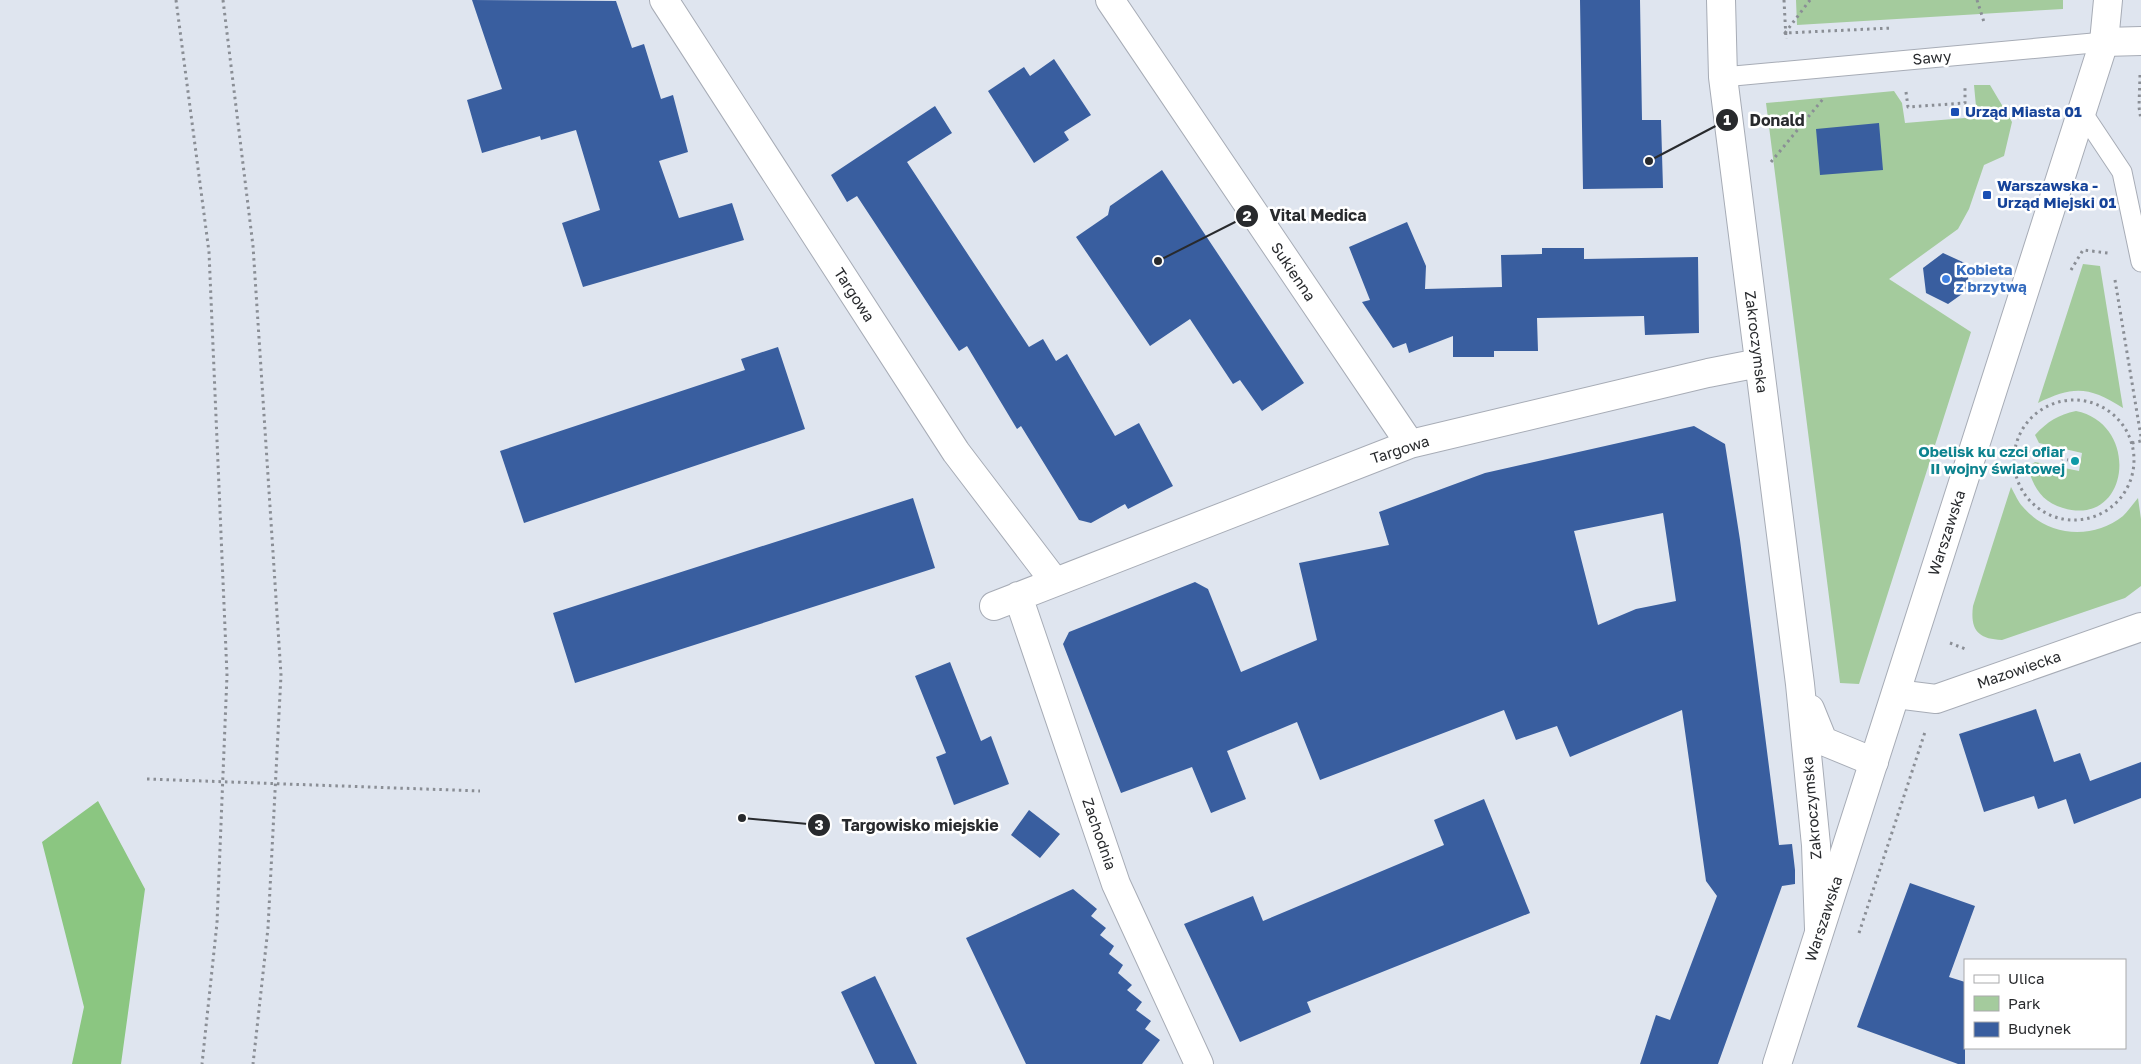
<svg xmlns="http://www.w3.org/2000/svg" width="2141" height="1064" font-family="'Golos Text',sans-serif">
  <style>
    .green { fill: #a4cb9d }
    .forest { fill: #8bc681 }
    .building { fill: #395e9f; fill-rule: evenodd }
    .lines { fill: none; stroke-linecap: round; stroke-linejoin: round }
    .lane-casing { stroke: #a7acb6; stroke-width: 21 }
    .street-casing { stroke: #a7acb6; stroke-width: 30 }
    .secondary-casing { stroke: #a7acb6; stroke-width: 30 }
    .path { stroke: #8a8e95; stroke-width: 3; stroke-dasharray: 2.5 4; stroke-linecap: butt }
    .lane { stroke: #fff; stroke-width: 19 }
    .street { stroke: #fff; stroke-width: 28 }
    .secondary { stroke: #fff; stroke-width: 28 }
    .transit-dot { fill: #1a4fb4; stroke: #fff; stroke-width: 2 }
    .shop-dot { fill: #3f7fe0; stroke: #fff; stroke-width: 2 }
    .culture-dot { fill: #0f9aa8; stroke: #fff; stroke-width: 2 }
    .labels { text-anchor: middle; stroke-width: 5; stroke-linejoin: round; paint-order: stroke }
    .street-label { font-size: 15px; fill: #282a2d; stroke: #fff }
    .transit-label { font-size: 15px; font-weight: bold; fill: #164399; stroke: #fff; text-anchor: start }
    .shop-label { font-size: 15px; font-weight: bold; fill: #366cbe; stroke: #fff; text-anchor: start }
    .culture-label { font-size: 15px; font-weight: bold; fill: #0d838f; stroke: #fff; text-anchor: end }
    .leader { fill: none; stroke: #282a2d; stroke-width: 2 }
    .callout-dot { fill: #282a2d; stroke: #fff; stroke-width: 2 }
    .mark-label { font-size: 15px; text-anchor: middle; font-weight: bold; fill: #fff }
    .callout-label { font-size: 16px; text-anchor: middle; font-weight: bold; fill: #282a2d; stroke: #fff; stroke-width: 5; stroke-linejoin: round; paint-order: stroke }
  </style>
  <rect width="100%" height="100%" fill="#dfe5ef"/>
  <path class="green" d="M 1796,0 L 2063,0 L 2063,9 L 1797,25 Z
    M 1974,85 L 1990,85 L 2012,122 L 2004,156 L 1984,165 L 1969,209 L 1958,229 L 1889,279 L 1971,332 L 1859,684 L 1840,683 L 1766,103 L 1894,91 L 1902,103 L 1905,123 L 1977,117 Z
    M 2083,264 L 2100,266 L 2123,408 C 2090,387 2074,385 2038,403 Z
    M 2076,411 C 2141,424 2130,528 2063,508 C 2042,502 2033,487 2028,467 L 2035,462 L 2079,471 L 2082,453 L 2039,443 L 2035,435 C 2048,421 2058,415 2076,411 Z
    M 2011,487 C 2015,494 2018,502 2023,507 C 2048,537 2093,540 2123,516 C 2128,511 2133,504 2138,498 L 2141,519 L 2141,586 L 2125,598 L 2002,640 C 1978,639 1970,630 1973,606 Z"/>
  <path class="forest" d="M 98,801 L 145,889 L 121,1064 L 72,1064 L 84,1007 L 42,842 Z"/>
  <path class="building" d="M 472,0 L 616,1 L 632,48 L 644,44 L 661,99 L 673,95 L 688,152 L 659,161 L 679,218 L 732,203 L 744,240 L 583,287 L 562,223 L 600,210 L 576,130 L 541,140 L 540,136 L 482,153 L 467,100 L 502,89 Z
    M 1580,0 L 1640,0 L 1642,120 L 1661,120 L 1663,188 L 1583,189 Z
    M 1054,59 L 1091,115 L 1064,132 L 1069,140 L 1034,163 L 988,91 L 1024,67 L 1030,76 Z
    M 935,106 L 952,133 L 907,162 L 1029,347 L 1043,339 L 1056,361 L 1067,354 L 1115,436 L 1139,423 L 1173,486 L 1128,509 L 1125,504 L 1091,523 L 1079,520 L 1021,426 L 1017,429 L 967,346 L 959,351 L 857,196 L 847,202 L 831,175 Z
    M 1879,123 L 1883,170 L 1820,175 L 1816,129 Z
    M 1162,170 L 1304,383 L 1262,411 L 1240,380 L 1233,384 L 1190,319 L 1150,346 L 1076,237 L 1108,215 L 1110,206 Z
    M 1407,222 L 1426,266 L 1425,289 L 1502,287 L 1501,255 L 1542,254 L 1542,248 L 1584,248 L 1584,259 L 1698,257 L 1699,333 L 1645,335 L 1644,316 L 1537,318 L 1538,351 L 1494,351 L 1494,357 L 1453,357 L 1453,336 L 1409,353 L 1406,343 L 1393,348 L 1362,302 L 1370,300 L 1349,247 Z
    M 1943,253 L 1967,264 L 1969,289 L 1948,304 L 1926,293 L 1923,268 Z
    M 778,347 L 805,429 L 524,523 L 500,451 L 745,370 L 741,359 Z
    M 1694,426 L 1725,444 L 1740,540 L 1779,845 L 1792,844 L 1795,870 L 1795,884 L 1782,886 L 1718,1064 L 1640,1064 L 1656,1015 L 1670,1020 L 1717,896 L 1706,881 L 1682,710 L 1570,757 L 1557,726 L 1516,740 L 1504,710 L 1320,780 L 1297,722 L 1227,751 L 1246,799 L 1211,813 L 1192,767 L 1121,793 L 1063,644 L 1069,632 L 1195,582 L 1208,589 L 1241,672 L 1317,640 L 1299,563 L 1389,545 L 1379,512 L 1485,473 ZM 1663,513 L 1676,601 L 1636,609 L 1598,625 L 1574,531 Z
    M 913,498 L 935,568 L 575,683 L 553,613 Z
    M 950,662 L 981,741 L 991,736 L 1009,784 L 954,805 L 936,757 L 946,753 L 915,676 Z
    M 2036,709 L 2054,762 L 2080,753 L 2090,781 L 2141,762 L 2141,798 L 2074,824 L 2066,799 L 2038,809 L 2034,796 L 1984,812 L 1959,734 Z
    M 1484,799 L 1530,913 L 1307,1002 L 1311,1012 L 1240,1042 L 1184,924 L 1253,896 L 1263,921 L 1444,845 L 1434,820 Z
    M 1029,810 L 1060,834 L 1040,858 L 1011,835 Z
    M 1910,883 L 1975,906 L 1949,977 L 1965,982 L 1965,1064 L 1958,1064 L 1857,1027 Z
    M 1073,889 L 1097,909 L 1091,916 L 1106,928 L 1100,935 L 1114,946 L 1109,954 L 1123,965 L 1118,973 L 1132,985 L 1127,990 L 1142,1002 L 1136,1010 L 1151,1021 L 1145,1029 L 1160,1040 L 1142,1064 L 1026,1064 L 966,938 Z
    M 875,976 L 917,1064 L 875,1064 L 841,992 Z"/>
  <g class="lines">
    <defs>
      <path id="lane" d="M 1723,77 L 2104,42
        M 2082,112 L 2122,172 L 2141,262"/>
      <path id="street" d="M 664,0 L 956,452 L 1055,582
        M 1110,0 L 1410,444
        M 1721,0 L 1723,77 L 1800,684 L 1816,845 L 1819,929
        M 2104,42 L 2141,41
        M 1018,596 L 1116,884 L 1199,1064
        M 994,606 L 1410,444 L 1708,373 L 1759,363
        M 1896,694 L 1936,699 L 2141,627
        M 1810,709 L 1823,741 L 1874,762"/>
      <path id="secondary" d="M 1777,1064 L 2104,42 L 2108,0"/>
    </defs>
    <use href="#lane" class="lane-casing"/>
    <use href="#street" class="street-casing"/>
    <use href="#secondary" class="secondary-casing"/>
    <path class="path" d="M 176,0 L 209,252 L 227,675 L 217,923 L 202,1064
      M 223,0 L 253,246 L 281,675 L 268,928 L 253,1064
      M 1784,0 L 1786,39
      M 1810,0 L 1785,33 L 1892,28
      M 1977,0 L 1984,22
      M 2140,75 L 2139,107 L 2141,120
      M 1906,92 L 1908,107 L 1965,103 L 1965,87
      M 1771,162 L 1823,99
      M 2071,270 L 2083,250 L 2108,253
      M 2115,280 L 2141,437
      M2014 460a60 60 0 1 1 120 0a60 60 0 1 1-120 0Z
      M 2132,443 L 2141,441
      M 2013,452 L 2014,448 L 2068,460
      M 1950,643 L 1968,650
      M 147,779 L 480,791
      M 1859,933 L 1925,732"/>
    <use href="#lane" class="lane"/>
    <use href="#street" class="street"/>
    <use href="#secondary" class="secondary"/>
  </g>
  <g class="transit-dot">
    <rect x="1950" y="107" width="10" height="10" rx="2.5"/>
    <rect x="1982" y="190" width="10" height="10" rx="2.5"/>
  </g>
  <circle class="shop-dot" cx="1946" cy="279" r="5"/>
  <circle class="culture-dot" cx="2075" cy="461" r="5"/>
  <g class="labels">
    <g class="street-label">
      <text transform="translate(1932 58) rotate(-5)" y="5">Sawy</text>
      <text transform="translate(1293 272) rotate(56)" y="5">Sukienna</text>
      <text transform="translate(854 295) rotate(57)" y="5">Targowa</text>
      <text transform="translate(1756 342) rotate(83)" y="5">Zakroczymska</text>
      <text transform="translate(1400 450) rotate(-18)" y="5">Targowa</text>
      <text transform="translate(1947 533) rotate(-72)" y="5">Warszawska</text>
      <text transform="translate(2019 670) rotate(-19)" y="5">Mazowiecka</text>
      <text transform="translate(1812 808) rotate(-95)" y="5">Zakroczymska</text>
      <text transform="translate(1099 834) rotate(71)" y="5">Zachodnia</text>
      <text transform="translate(1824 919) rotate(-72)" y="5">Warszawska</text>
    </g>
    <g class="transit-label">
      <text x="1965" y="117">Urząd Miasta 01</text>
      <text x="1997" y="191">Warszawska -<tspan x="1997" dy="17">Urząd Miejski 01</tspan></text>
    </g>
    <g class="shop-label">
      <text x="1956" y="275">Kobieta<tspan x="1956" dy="17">z brzytwą</tspan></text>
    </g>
    <g class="culture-label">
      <text x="2065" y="457">Obelisk ku czci ofiar<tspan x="2065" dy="17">II wojny światowej</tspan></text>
    </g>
  </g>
  <path class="leader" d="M1649 161L1727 120M1158 261L1247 216M742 818L819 825"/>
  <g class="callout-dot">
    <circle cx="1649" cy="161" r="5"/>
    <circle cx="1158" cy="261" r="5"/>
    <circle cx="742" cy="818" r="5"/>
    <circle cx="1727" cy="120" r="12"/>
    <circle cx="1247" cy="216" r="12"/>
    <circle cx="819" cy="825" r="12"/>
  </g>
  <g class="mark-label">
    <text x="1727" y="125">1</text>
    <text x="1247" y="221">2</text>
    <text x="819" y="830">3</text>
  </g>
  <g class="callout-label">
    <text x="1777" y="126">Donald</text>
    <text x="1318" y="221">Vital Medica</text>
    <text x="920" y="831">Targowisko miejskie</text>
  </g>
  <rect x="1964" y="959" width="162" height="90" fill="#ffffff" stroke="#a9aaab"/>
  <rect x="1974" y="975" width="25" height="8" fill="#ffffff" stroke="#a9aaab"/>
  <text x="2008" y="984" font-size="15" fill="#282a2d">Ulica</text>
  <rect x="1974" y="996" width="25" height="15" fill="#a4cb9d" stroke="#a9aaab"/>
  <text x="2008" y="1009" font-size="15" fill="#282a2d">Park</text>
  <rect x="1974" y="1022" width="25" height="15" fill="#395e9f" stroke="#a9aaab"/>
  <text x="2008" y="1034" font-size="15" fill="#282a2d">Budynek</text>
</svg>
